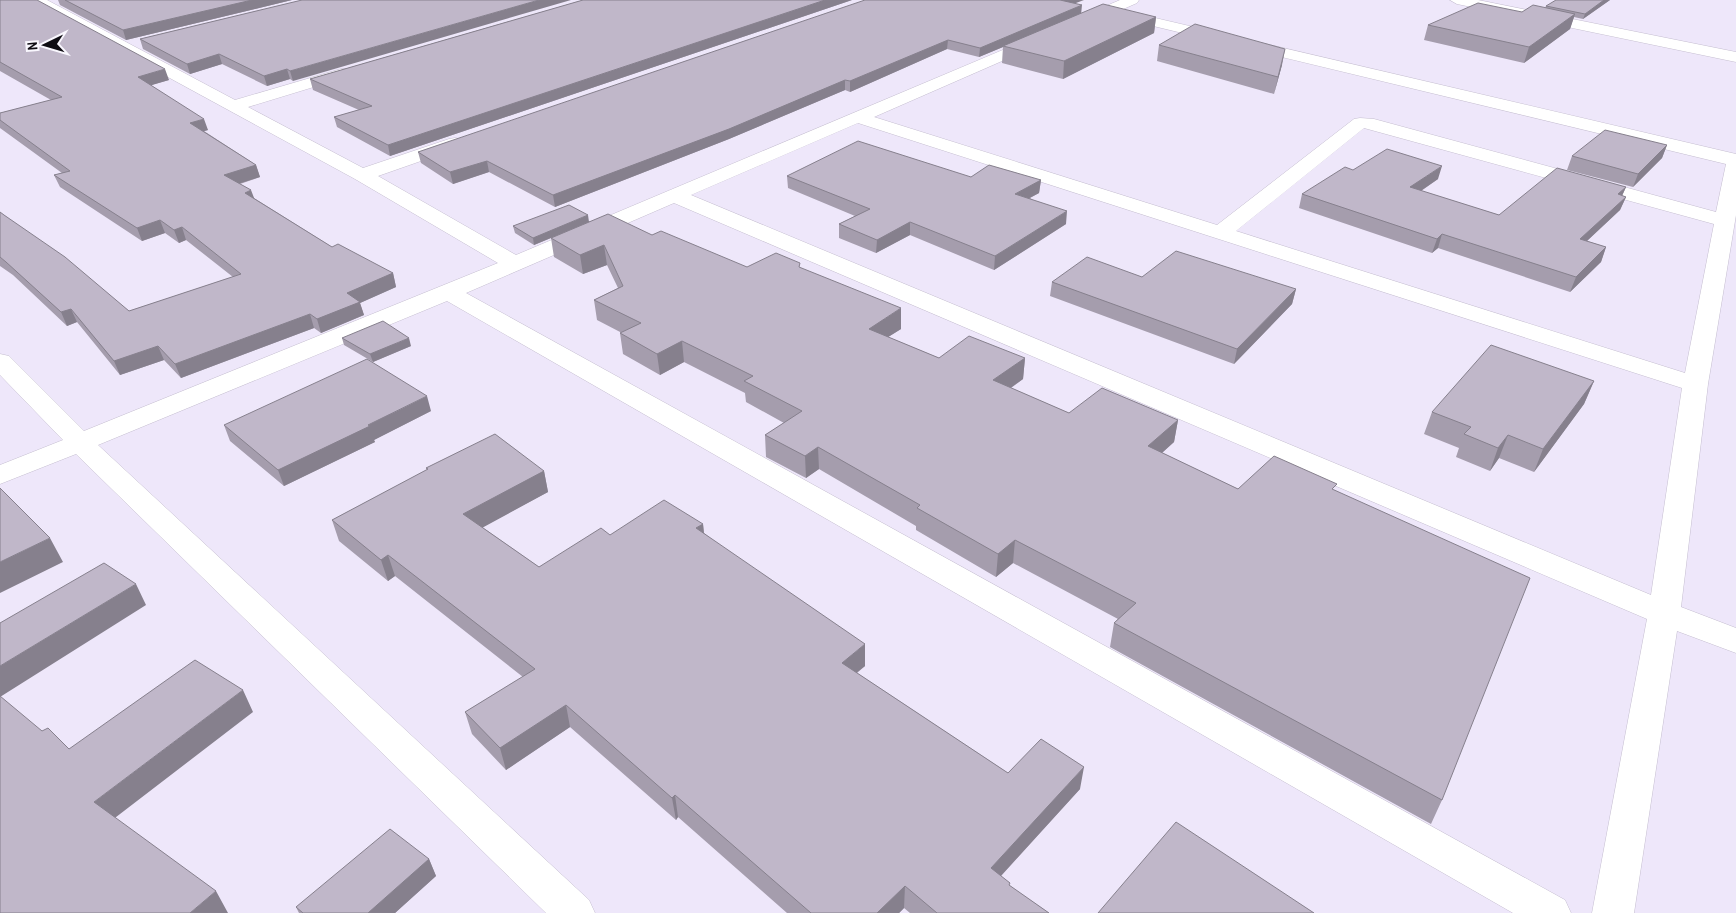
<svg xmlns="http://www.w3.org/2000/svg" width="1736" height="913" font-family="'Archivo Narrow',sans-serif">
  <style>
    .lines { fill: none; stroke-linecap: round; stroke-linejoin: round }
    .street-casing { stroke: #c5bed0; stroke-width: 1 }
    .street { fill: #fff; fill-rule: evenodd }
    .wall { fill: #a59dad }
    .shaded-wall { fill: #86808d }
    .building { fill: #c0b7c9; stroke: #86808d }
  </style>
  <rect width="100%" height="100%" fill="#eee7fa"/>
  <g class="lines">
    <defs>
      <path id="street" d="M 30,0 L 47,0 L 235,100 L 341,69 L 353,69 L 355,72 L 353,75 L 248,107 L 363,168 L 449,139 L 455,138 L 461,139 L 464,143 L 461,147 L 378,176 L 516,255 L 1036,36 L 1041,38 L 1044,41 L 1041,44 L 874,117 L 1217,225 L 1354,119 L 1360,118 L 1374,119 L 1716,212 L 1726,164 L 1120,18 L 1115,17 L 1113,13 L 1083,25 L 1078,24 L 1076,21 L 1078,18 L 1120,0 L 1139,0 L 1137,3 L 1121,10 L 1736,154 L 1736,215 L 1708,384 L 1681,607 L 1736,628 L 1736,653 L 1677,631 L 1634,913 L 1592,913 L 1647,619 L 674,203 L 466,293 L 1565,900 L 1571,913 L 1513,913 L 447,301 L 98,445 L 589,900 L 595,913 L 546,913 L 76,454 L 0,484 L 0,465 L 63,440 L 0,375 L 0,354 L 9,356 L 84,431 L 498,263 L 355,179 L 32,3 ZM 858,123 L 1682,388 L 1651,595 L 691,195 ZM 1364,128 L 1714,224 L 1685,373 L 1236,231 Z
        M 1450,0 L 1478,0 L 1736,52 L 1736,62 L 1457,4 Z"/>
    </defs>
    <use href="#street" class="street-casing"/>
    <use href="#street" class="street"/>
  </g>
  <path class="wall" d="M 0,0 L 169,80 L 151,85 L 208,130 L 204,131 L 256,165 L 260,177 L 240,184 L 254,198 L 332,247 L 393,273 L 396,287 L 360,303 L 364,315 L 321,333 L 314,328 L 181,378 L 164,360 L 120,375 L 77,322 L 67,326 L 13,275 L 0,266 L 0,212 L 4,215 L 129,311 L 233,277 L 186,240 L 179,243 L 165,233 L 142,241 L 60,187 L 54,175 L 62,173 L 0,128 L 0,113 L 51,100 L 0,71 Z
    M 58,0 L 292,0 L 126,40 L 60,5 Z
    M 303,0 L 293,81 L 290,79 L 267,86 L 222,64 L 190,74 L 143,49 L 140,39 Z
    M 583,0 L 852,0 L 390,156 L 337,127 L 334,117 L 359,110 L 313,90 L 310,79 Z
    M 1610,0 L 1583,19 L 1574,17 L 1570,29 L 1524,63 L 1424,40 L 1428,25 L 1522,12 L 1545,8 L 1546,6 Z
    M 1074,4 L 1081,13 L 1156,17 L 1154,33 L 1063,79 L 1002,63 L 1003,47 L 979,57 L 947,49 L 850,92 L 845,90 L 729,139 L 555,207 L 489,172 L 453,184 L 421,163 L 418,152 Z
    M 1159,45 L 1282,65 L 1274,94 L 1157,61 Z
    M 1667,145 L 1662,158 L 1633,187 L 1567,170 L 1572,156 Z
    M 1353,170 L 1438,179 L 1421,191 L 1499,215 L 1626,187 L 1622,196 L 1626,197 L 1620,210 L 1587,241 L 1606,247 L 1601,262 L 1570,292 L 1438,248 L 1432,253 L 1299,208 L 1302,194 Z
    M 787,176 L 971,177 L 1041,180 L 1039,193 L 1030,198 L 1066,224 L 994,270 L 910,235 L 876,253 L 839,238 L 839,224 L 855,216 L 788,188 Z
    M 589,221 L 652,235 L 747,267 L 801,268 L 901,329 L 888,337 L 939,358 L 1025,358 L 1023,379 L 1011,388 L 1069,413 L 1178,420 L 1174,442 L 1162,453 L 1238,489 L 1335,490 L 1442,800 L 1431,824 L 1110,647 L 1114,623 L 1118,619 L 1013,563 L 996,577 L 916,530 L 916,526 L 819,469 L 806,478 L 766,457 L 765,435 L 784,423 L 746,402 L 745,393 L 684,362 L 660,375 L 623,354 L 620,333 L 622,333 L 597,320 L 594,300 L 618,288 L 607,265 L 583,274 L 554,257 L 551,238 L 534,245 L 515,233 L 513,226 Z
    M 1142,277 L 1296,289 L 1292,304 L 1234,364 L 1050,296 L 1052,282 Z
    M 342,338 L 411,346 L 373,362 L 344,345 Z
    M 1594,381 L 1584,404 L 1534,472 L 1499,458 L 1490,471 L 1456,457 L 1459,448 L 1424,434 L 1432,412 Z
    M 431,411 L 374,440 L 375,442 L 284,486 L 230,441 L 224,425 Z
    M 426,468 L 544,471 L 548,492 L 482,527 L 539,567 L 610,535 L 703,524 L 704,533 L 865,666 L 857,673 L 1008,773 L 1080,789 L 1001,876 L 1010,886 L 1049,913 L 910,913 L 904,908 L 899,913 L 787,913 L 678,817 L 676,820 L 570,727 L 506,770 L 472,734 L 465,712 L 523,677 L 395,576 L 388,581 L 339,541 L 332,520 L 427,470 Z
    M 429,859 L 436,876 L 395,913 L 299,913 L 296,907 Z"/>
  <path class="shaded-wall" d="M 252,0 L 292,0 L 126,40 L 123,30 Z
    M 539,0 L 571,0 L 293,81 L 290,71 Z
    M 825,0 L 852,0 L 390,156 L 388,145 Z
    M 1060,0 L 1084,0 L 1060,9 Z
    M 1604,0 L 1610,0 L 1583,19 L 1585,14 Z
    M 1082,5 L 1081,15 L 1003,46 L 1003,47 L 979,57 L 980,48 Z
    M 1575,14 L 1570,29 L 1524,63 L 1529,47 Z
    M 1156,17 L 1154,33 L 1063,79 L 1064,61 Z
    M 948,40 L 947,49 L 850,92 L 850,81 Z
    M 1285,49 L 1282,65 L 1274,94 L 1278,77 Z
    M 219,54 L 222,64 L 190,74 L 187,64 Z
    M 165,69 L 169,80 L 142,88 L 138,77 Z
    M 287,69 L 290,79 L 267,86 L 264,76 Z
    M 845,80 L 845,90 L 729,139 L 555,207 L 553,195 Z
    M 204,119 L 208,130 L 194,134 L 190,123 Z
    M 1667,145 L 1662,158 L 1633,187 L 1638,174 Z
    M 487,161 L 489,172 L 453,184 L 450,172 Z
    M 256,165 L 260,177 L 228,187 L 224,175 Z
    M 1442,166 L 1438,179 L 1406,201 L 1410,187 Z
    M 1041,180 L 1039,193 L 1014,206 L 1015,194 Z
    M 1626,187 L 1620,200 L 1618,194 Z
    M 251,190 L 256,203 L 245,193 Z
    M 1626,197 L 1620,210 L 1574,253 L 1580,239 Z
    M 1067,211 L 1066,224 L 994,270 L 995,256 Z
    M 588,215 L 589,222 L 534,245 L 533,238 Z
    M 160,220 L 165,233 L 142,241 L 137,228 Z
    M 910,222 L 910,235 L 876,253 L 877,240 Z
    M 182,227 L 186,240 L 179,243 L 174,230 Z
    M 1442,234 L 1438,248 L 1432,253 L 1437,239 Z
    M 604,245 L 607,265 L 583,274 L 580,255 Z
    M 1606,247 L 1601,262 L 1570,292 L 1576,277 Z
    M 393,273 L 396,287 L 360,303 L 364,315 L 321,333 L 317,319 L 347,293 Z
    M 1296,289 L 1292,304 L 1234,364 L 1237,349 Z
    M 901,308 L 901,329 L 869,349 L 869,329 Z
    M 71,309 L 77,322 L 67,326 L 61,312 Z
    M 310,314 L 314,328 L 181,378 L 175,364 Z
    M 409,338 L 411,346 L 373,362 L 370,354 Z
    M 682,341 L 684,362 L 660,375 L 657,354 Z
    M 158,346 L 164,360 L 120,375 L 114,361 Z
    M 1025,358 L 1023,379 L 992,401 L 993,380 Z
    M 1594,381 L 1584,404 L 1534,472 L 1543,449 Z
    M 427,396 L 431,411 L 374,440 L 375,442 L 284,486 L 278,470 Z
    M 1178,420 L 1174,442 L 1145,468 L 1148,446 Z
    M 1508,435 L 1499,458 L 1490,471 L 1498,448 Z
    M 818,447 L 819,469 L 806,478 L 805,456 Z
    M 544,471 L 548,492 L 469,535 L 463,514 Z
    M 703,524 L 705,545 L 696,528 Z
    M 50,538 L 63,562 L 0,593 L 0,562 Z
    M 1015,540 L 1013,563 L 996,577 L 998,554 Z
    M 388,555 L 395,576 L 388,581 L 381,560 Z
    M 136,584 L 146,605 L 0,697 L 0,666 Z
    M 865,644 L 865,666 L 842,684 L 842,663 Z
    M 243,690 L 253,712 L 107,824 L 94,802 Z
    M 566,705 L 570,727 L 506,770 L 500,748 Z
    M 1084,767 L 1080,789 L 988,890 L 991,868 Z
    M 675,795 L 678,817 L 676,820 L 672,798 Z
    M 429,859 L 436,876 L 395,913 L 368,913 Z
    M 905,886 L 904,908 L 899,913 L 877,913 Z
    M 216,891 L 228,913 L 190,913 Z"/>
  <path class="building" d="M 0,0 L 37,0 L 165,69 L 138,77 L 204,119 L 190,123 L 256,165 L 224,175 L 251,190 L 245,193 L 332,247 L 338,244 L 393,273 L 347,293 L 360,302 L 317,319 L 310,314 L 175,364 L 158,346 L 114,361 L 71,309 L 61,312 L 6,262 L 0,257 L 0,212 L 4,215 L 65,257 L 129,311 L 241,274 L 182,227 L 174,230 L 160,220 L 137,228 L 54,175 L 70,171 L 0,120 L 0,113 L 62,97 L 0,62 Z
    M 65,0 L 252,0 L 123,30 Z
    M 302,0 L 539,0 L 290,71 L 287,69 L 264,76 L 219,54 L 187,64 L 140,39 Z
    M 583,0 L 825,0 L 388,145 L 334,117 L 372,106 L 310,79 Z
    M 865,0 L 1060,0 L 1082,5 L 980,48 L 948,40 L 850,81 L 845,80 L 729,129 L 553,195 L 487,161 L 450,172 L 418,152 Z
    M 1556,0 L 1604,0 L 1585,14 L 1546,6 Z
    M 1478,3 L 1522,12 L 1533,5 L 1575,14 L 1529,47 L 1428,25 Z
    M 1103,4 L 1156,17 L 1064,61 L 1003,46 Z
    M 1195,24 L 1285,49 L 1278,77 L 1159,45 Z
    M 1605,130 L 1667,145 L 1638,174 L 1572,156 Z
    M 858,141 L 971,177 L 989,165 L 1041,180 L 1015,194 L 1067,211 L 995,256 L 910,222 L 877,240 L 839,224 L 870,209 L 787,176 Z
    M 1387,149 L 1442,166 L 1410,187 L 1499,215 L 1557,168 L 1626,187 L 1618,194 L 1626,197 L 1580,239 L 1606,247 L 1576,277 L 1442,234 L 1437,239 L 1302,194 L 1345,167 L 1353,170 Z
    M 569,205 L 588,215 L 533,238 L 513,226 Z
    M 608,214 L 652,235 L 661,231 L 747,267 L 776,253 L 800,263 L 799,267 L 901,308 L 869,329 L 939,358 L 969,336 L 1025,358 L 993,380 L 1069,413 L 1102,388 L 1178,420 L 1148,446 L 1238,489 L 1274,456 L 1337,484 L 1332,489 L 1530,578 L 1442,800 L 1114,623 L 1136,603 L 1015,540 L 998,554 L 917,508 L 920,505 L 818,447 L 805,456 L 765,435 L 802,411 L 744,381 L 753,376 L 682,341 L 657,354 L 620,333 L 641,323 L 594,300 L 623,286 L 604,245 L 580,255 L 551,238 Z
    M 1176,251 L 1296,289 L 1237,349 L 1052,282 L 1087,257 L 1142,277 Z
    M 383,321 L 409,338 L 370,354 L 342,338 Z
    M 1491,345 L 1594,381 L 1543,449 L 1508,435 L 1498,448 L 1464,434 L 1471,427 L 1432,412 Z
    M 367,359 L 427,396 L 368,425 L 370,426 L 278,470 L 224,425 Z
    M 495,434 L 544,471 L 463,514 L 539,567 L 601,528 L 610,535 L 664,500 L 703,524 L 696,528 L 865,644 L 842,663 L 1008,773 L 1041,739 L 1084,767 L 991,868 L 1010,883 L 1009,885 L 1049,913 L 937,913 L 905,886 L 877,913 L 811,913 L 675,795 L 672,798 L 566,705 L 500,748 L 465,712 L 535,669 L 388,555 L 381,560 L 332,520 L 428,469 L 426,468 Z
    M 0,488 L 50,538 L 0,562 Z
    M 104,563 L 136,584 L 0,666 L 0,623 Z
    M 195,660 L 243,690 L 94,802 L 216,891 L 190,913 L 0,913 L 0,696 L 42,731 L 48,728 L 69,749 Z
    M 1176,822 L 1314,913 L 1098,913 Z
    M 390,829 L 429,859 L 368,913 L 303,913 L 296,907 Z"/>
  <g transform="translate(45 45) rotate(265)" stroke="#f9f7fe" stroke-width="4" paint-order="stroke">
  <path d="M0-4L9 19L0 12L-9 19Z" fill="#0f0d13"/>
  <text y="-8" font-size="14" font-weight="bold" text-anchor="middle" fill="#0f0d13">N</text>
  </g>
</svg>
